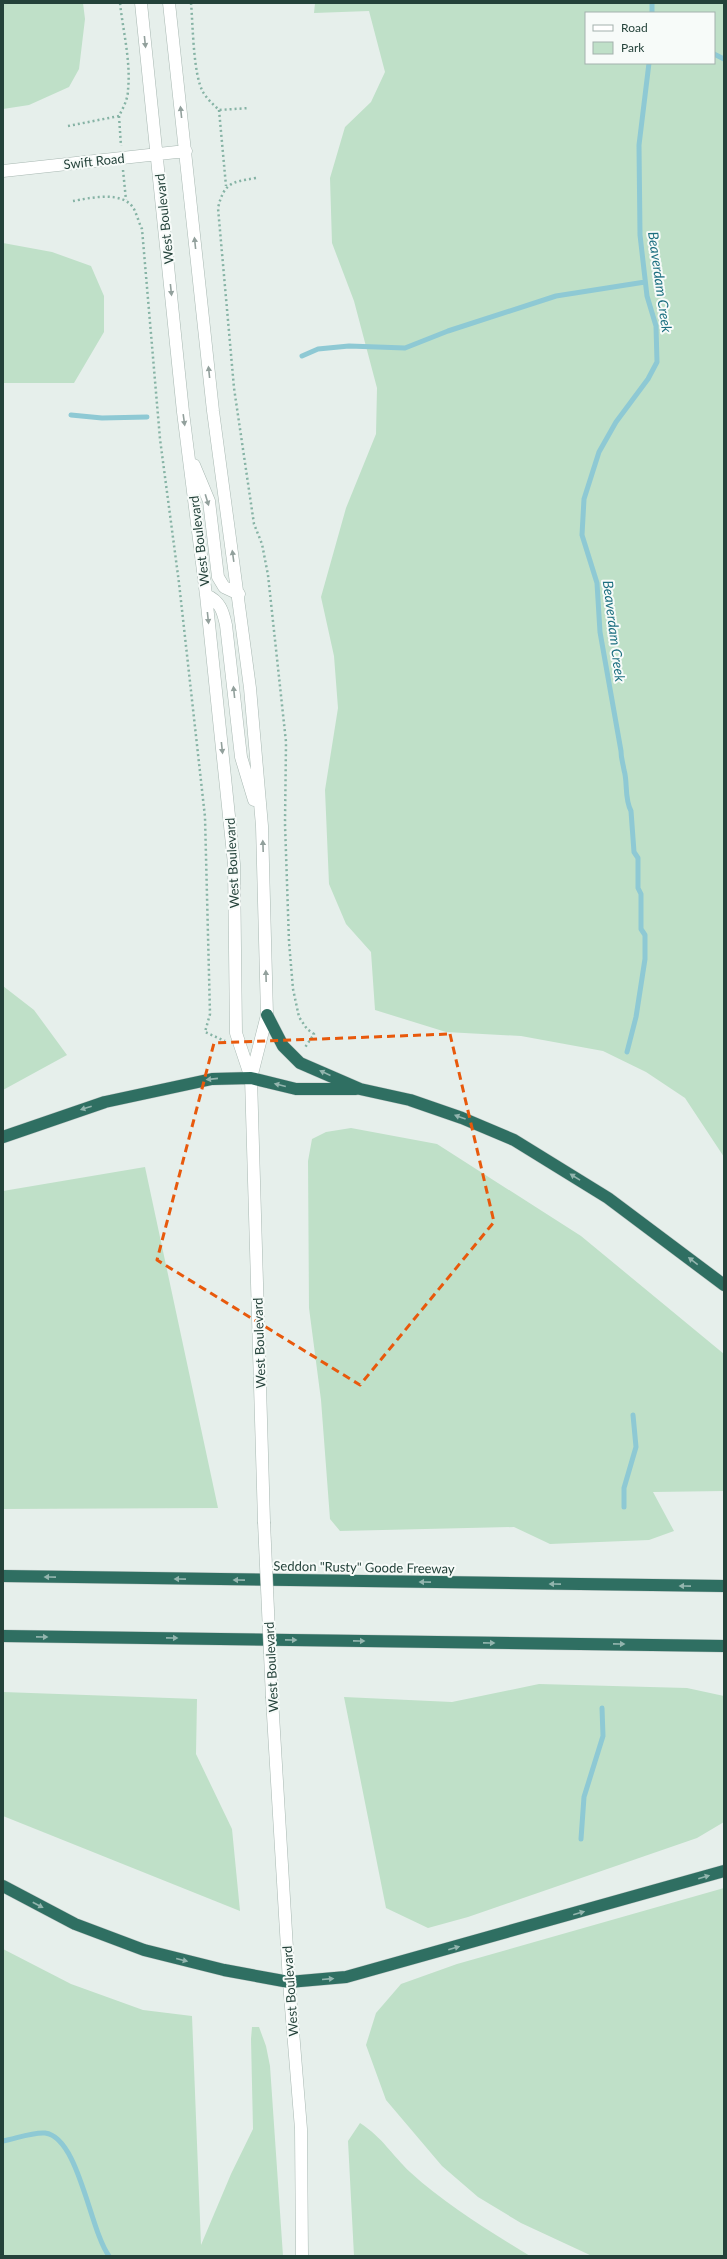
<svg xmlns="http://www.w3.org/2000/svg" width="727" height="2259" font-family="Lato,sans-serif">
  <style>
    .green { fill: #bfe0c8; fill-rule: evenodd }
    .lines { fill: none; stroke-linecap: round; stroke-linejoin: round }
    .stream { stroke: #8ec9d4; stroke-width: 5 }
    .minor-casing { stroke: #a8b8b2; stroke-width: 13 }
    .highway-casing { stroke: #c2cac8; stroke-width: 13 }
    .path { stroke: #86b3a5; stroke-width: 2.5; stroke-dasharray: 2 3; stroke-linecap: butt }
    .minor { stroke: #fff; stroke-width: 12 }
    .highway { stroke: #2f6f62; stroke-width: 12 }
    .minor-bridge-casing { stroke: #a8b8b2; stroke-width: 13; stroke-linecap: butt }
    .minor-bridge { stroke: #fff; stroke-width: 12 }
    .oneway { fill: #92a09c }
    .oneway2 { fill: #93b5ae }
    .marked { fill: none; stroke: #e8590c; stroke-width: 3; stroke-dasharray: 8 5; stroke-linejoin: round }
    .labels { text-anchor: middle; stroke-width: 4; stroke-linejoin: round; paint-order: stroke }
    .street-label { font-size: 13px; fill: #24423a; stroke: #f7fbf9 }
    .water-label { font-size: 14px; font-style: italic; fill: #1c6f80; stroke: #f7fbf9 }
  </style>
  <rect width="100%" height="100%" fill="#e6efeb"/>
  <path class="green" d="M 3,3 L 83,3 L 85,19 L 79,69 L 69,87 L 29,105 L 3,109 Z
    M 315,3 L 724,3 L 724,1157 L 685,1098 L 646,1072 L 603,1051 L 521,1036 L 446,1032 L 375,1010 L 371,952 L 346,924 L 329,884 L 325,790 L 338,708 L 334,656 L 321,597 L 346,508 L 376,434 L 377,388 L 354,301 L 332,243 L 330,178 L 345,127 L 371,102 L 385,72 L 369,11 L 314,13 ZM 586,13 L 714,13 L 714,63 L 586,63 Z
    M 3,243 L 52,252 L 91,266 L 104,296 L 104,332 L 74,383 L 3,383 Z
    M 3,986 L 34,1010 L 67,1055 L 3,1090 Z
    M 351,1128 L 437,1144 L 581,1236 L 724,1354 L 724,1491 L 653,1492 L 674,1531 L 649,1540 L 550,1544 L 514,1527 L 340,1531 L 330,1519 L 321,1400 L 309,1308 L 308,1161 L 312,1139 L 326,1132 Z
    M 145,1167 L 218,1508 L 3,1509 L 3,1191 Z
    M 539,1684 L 687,1688 L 724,1696 L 724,1822 L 697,1838 L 468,1917 L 428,1928 L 386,1908 L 344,1697 L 452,1702 Z
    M 3,1692 L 197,1699 L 196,1754 L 232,1829 L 240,1911 L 3,1816 Z
    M 724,1888 L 724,2256 L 592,2256 L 521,2223 L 478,2197 L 442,2166 L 386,2100 L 366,2045 L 376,2013 L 401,1984 L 457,1964 Z
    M 3,1949 L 71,1984 L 143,2010 L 192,2016 L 201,2245 L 231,2174 L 253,2129 L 251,2039 L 252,2027 L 259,2027 L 266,2046 L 270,2066 L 283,2256 L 3,2256 Z
    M 360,2123 C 383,2138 391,2154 410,2172 C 446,2205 488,2230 530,2256 L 354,2256 L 348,2141 Z"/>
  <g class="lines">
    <path class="stream" d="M 652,3 L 652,13
      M 714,54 L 724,59
      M 302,356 L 318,349 L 349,346 L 405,348 L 448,331 L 556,296 L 645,282
      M 71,415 L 102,418 L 147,417
      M 627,1052 L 636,1017 L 645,959 L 645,935 L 641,929 L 641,894 L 638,888 L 638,858 L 634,852 L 631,811 C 624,798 628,783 624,770 C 623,763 621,759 621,751 L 600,632 L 597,583 L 582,535 L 584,499 L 599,452 L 616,422 L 648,379 L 657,362 L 656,326 L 647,296 L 640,235 L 639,145 L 649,63
      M 624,1507 L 624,1488 L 636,1447 L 633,1415
      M 581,1839 L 584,1797 L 603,1736 L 602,1708
      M 3,2141 C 15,2139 32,2132 45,2133 C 79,2137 90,2231 109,2256"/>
    <defs>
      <path id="minor" d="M 141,3 L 183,412 L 206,595 L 234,864 L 236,1033 L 251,1078 L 264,1522
        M 169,3 L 213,411 L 250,688 L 262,826 L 267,1015 L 251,1078
        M 3,171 L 186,151
        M 194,465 L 209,501 L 218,577 L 224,587 L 239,594
        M 206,595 C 220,601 223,611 226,625 L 241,757 L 254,800
        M 272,1698 L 289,1982 L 301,2129 L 302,2256"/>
      <path id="highway" d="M 267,1015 L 283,1046 L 300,1063 L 360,1089 L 410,1100 L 462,1118 L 514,1140 L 608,1198 L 724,1285
        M 3,1137 L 105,1102 L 212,1079 L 251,1078 L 296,1089 L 356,1089
        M 3,1576 L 724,1586
        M 3,1636 L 724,1646
        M 3,1886 L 75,1924 L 144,1950 L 224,1970 L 289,1982 L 346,1977 L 724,1871"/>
    </defs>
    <use href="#minor" class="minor-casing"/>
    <use href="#highway" class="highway-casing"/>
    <path class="path" d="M 191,3 C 193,25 193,74 203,92 C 207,99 213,104 219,110 L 249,108
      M 219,110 L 226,186
      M 119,116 L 121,146
      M 68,126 L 119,116 C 123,108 128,99 128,90 C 131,62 123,31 120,3
      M 123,170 L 126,200
      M 256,178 C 231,182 224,183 218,208 L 234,388 L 254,524 L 262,544 L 268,575 L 286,742 L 285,824 L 289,942 L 293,989 L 299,1017 L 307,1029 L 314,1034 L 304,1049
      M 73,201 C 90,198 123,190 134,209 C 137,215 139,223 142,229 L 160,439 L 179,583 L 205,817 L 210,1014 L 205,1032 L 225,1041"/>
    <use href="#minor" class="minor"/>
    <use href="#highway" class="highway"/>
    <defs>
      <path id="minor-bridge" d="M 264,1522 L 272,1698"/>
    </defs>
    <use href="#minor-bridge" class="minor-bridge-casing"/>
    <use href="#minor-bridge" class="minor-bridge"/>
  </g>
  <defs><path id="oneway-solid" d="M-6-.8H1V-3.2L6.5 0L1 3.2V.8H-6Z"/></defs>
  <g class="oneway">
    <use href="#oneway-solid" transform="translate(145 42) rotate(84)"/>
    <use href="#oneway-solid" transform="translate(181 112) rotate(-96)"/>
    <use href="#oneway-solid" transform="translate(195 243) rotate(-96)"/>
    <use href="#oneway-solid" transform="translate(171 290) rotate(84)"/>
    <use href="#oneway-solid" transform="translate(209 372) rotate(-96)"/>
    <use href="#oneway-solid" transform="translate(184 420) rotate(82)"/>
    <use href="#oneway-solid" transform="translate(207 500) rotate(73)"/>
    <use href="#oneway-solid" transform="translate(233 556) rotate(-98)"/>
    <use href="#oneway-solid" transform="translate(208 618) rotate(84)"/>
    <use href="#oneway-solid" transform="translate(234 692) rotate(-96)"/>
    <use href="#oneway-solid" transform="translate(222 748) rotate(84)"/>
    <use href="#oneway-solid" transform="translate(263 846) rotate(-92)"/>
    <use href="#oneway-solid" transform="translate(266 976) rotate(-92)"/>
  </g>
  <g class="oneway2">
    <use href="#oneway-solid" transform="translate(325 1073) rotate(-156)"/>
    <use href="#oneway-solid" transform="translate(212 1079) rotate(174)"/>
    <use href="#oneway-solid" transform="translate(280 1085) rotate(-166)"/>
    <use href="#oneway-solid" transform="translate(86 1108) rotate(162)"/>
    <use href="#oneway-solid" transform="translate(460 1117) rotate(-160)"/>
    <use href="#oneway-solid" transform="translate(575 1177) rotate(-148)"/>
    <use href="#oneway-solid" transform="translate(693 1261) rotate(-142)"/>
    <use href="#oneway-solid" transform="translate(50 1577) rotate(-179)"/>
    <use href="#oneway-solid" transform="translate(180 1579) rotate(-179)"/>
    <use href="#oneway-solid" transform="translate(239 1580) rotate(-179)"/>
    <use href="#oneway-solid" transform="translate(425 1582) rotate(-179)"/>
    <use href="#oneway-solid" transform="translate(555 1584) rotate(-179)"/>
    <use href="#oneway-solid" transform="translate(685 1586) rotate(-179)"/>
    <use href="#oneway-solid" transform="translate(42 1637) rotate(1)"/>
    <use href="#oneway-solid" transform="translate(172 1638) rotate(1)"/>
    <use href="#oneway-solid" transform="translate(291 1640) rotate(1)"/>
    <use href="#oneway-solid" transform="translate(359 1641) rotate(1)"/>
    <use href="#oneway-solid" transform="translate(489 1643) rotate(1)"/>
    <use href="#oneway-solid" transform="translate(619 1644) rotate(1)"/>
    <use href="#oneway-solid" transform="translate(704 1877) rotate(-16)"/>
    <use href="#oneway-solid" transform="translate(38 1905) rotate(28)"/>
    <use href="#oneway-solid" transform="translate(579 1913) rotate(-16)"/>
    <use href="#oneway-solid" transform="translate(454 1948) rotate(-16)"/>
    <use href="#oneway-solid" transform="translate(182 1960) rotate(14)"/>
    <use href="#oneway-solid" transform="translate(328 1979) rotate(-5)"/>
  </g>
  <path class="marked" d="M 450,1034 L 494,1222 L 360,1385 L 157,1260 L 214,1043 Z"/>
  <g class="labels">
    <g class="street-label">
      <text transform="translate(94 161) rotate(-6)" y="5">Swift Road</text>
      <text transform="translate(164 219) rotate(-96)" y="5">West Boulevard</text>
      <text transform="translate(199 541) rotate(-97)" y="5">West Boulevard</text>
      <text transform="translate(232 863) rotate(-93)" y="5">West Boulevard</text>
      <text transform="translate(259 1343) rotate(-92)" y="5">West Boulevard</text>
      <text transform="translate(364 1567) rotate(1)" y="5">Seddon "Rusty" Goode Freeway</text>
      <text transform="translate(271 1667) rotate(-93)" y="5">West Boulevard</text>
      <text transform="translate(290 1991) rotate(-94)" y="5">West Boulevard</text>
    </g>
    <g class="water-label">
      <text transform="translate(660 282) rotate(82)" y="5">Beaverdam Creek</text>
      <text transform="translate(614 631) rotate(83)" y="5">Beaverdam Creek</text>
    </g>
  </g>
  <rect width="727" height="2259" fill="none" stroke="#24423a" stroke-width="8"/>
  <rect x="585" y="12" width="130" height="52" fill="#f7fbf9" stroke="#a3b1ad"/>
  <rect x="593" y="25" width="20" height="6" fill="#ffffff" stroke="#a3b1ad"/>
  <text x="621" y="32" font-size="12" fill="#24423a">Road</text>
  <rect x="593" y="42" width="20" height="12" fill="#bfe0c8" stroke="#a3b1ad"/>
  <text x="621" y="52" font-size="12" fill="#24423a">Park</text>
</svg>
